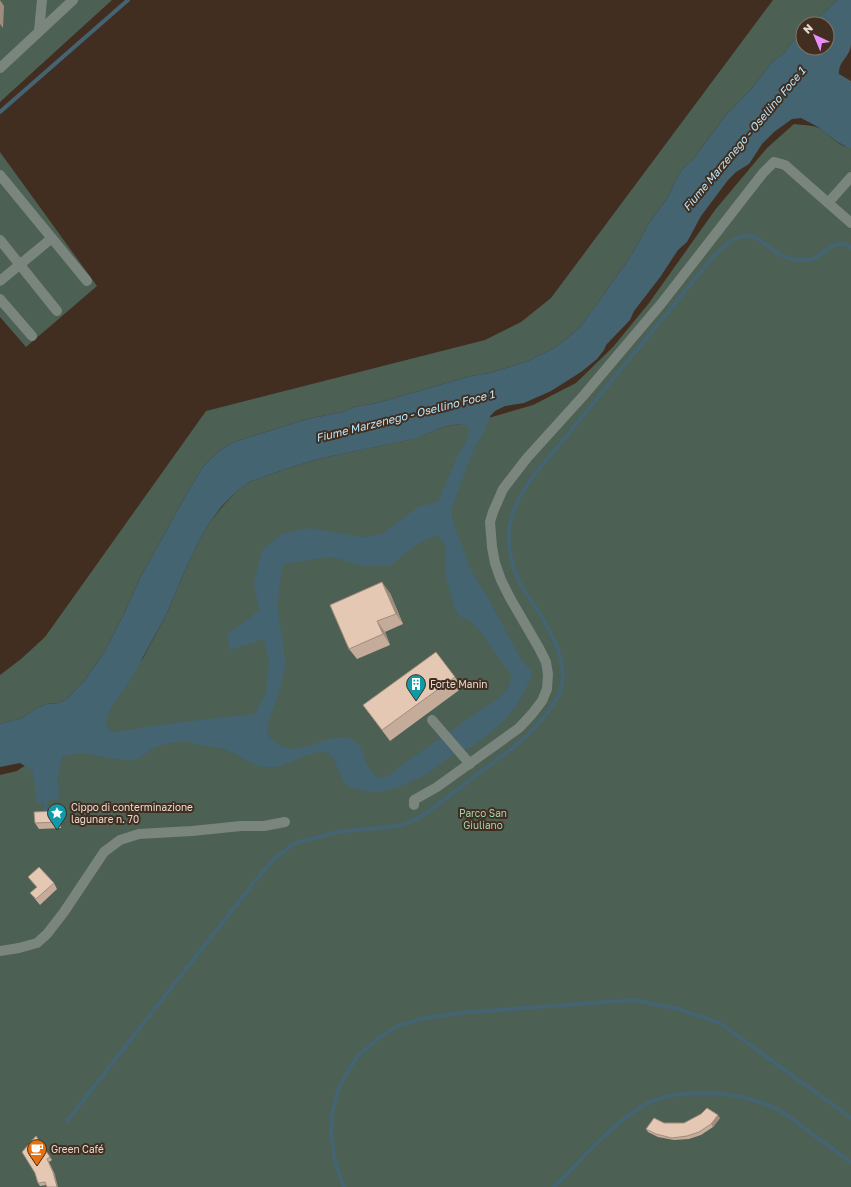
<svg xmlns="http://www.w3.org/2000/svg" width="851" height="1187" font-family="'Golos Text',sans-serif">
  <style>
    .green { fill: #4c6053 }
    .water { fill: #446472; fill-rule: evenodd }
    .lines { fill: none; stroke-linecap: round; stroke-linejoin: round }
    .stream { stroke: #446472; stroke-width: 4 }
    .minor { stroke: #7a857e; stroke-width: 10 }
    .wall { fill: #c5ac9a }
    .shaded-wall { fill: #a08c7d }
    .building { fill: #e5c8b3; stroke: #a08c7d }
    .labels { text-anchor: middle; stroke-width: 4; stroke-linejoin: round; paint-order: stroke }
    .poi-label { font-size: 10px; fill: #e8dbd2; stroke: #412e20; text-anchor: start }
    .park-label { font-size: 10px; fill: #9fd4b0; stroke: #412e20 }
    .water-label { font-size: 11px; font-style: italic; fill: #b7e8fe; stroke: #412e20 }
  </style>
  <rect width="100%" height="100%" fill="#412e20"/>
  <path class="green" d="M 0,0 L 112,0 L 0,102 Z
    M 773,0 L 837,0 L 812,24 L 803,24 L 803,32 L 792,42 L 784,53 L 771,63 L 753,87 L 725,116 L 694,158 L 683,168 L 677,177 L 668,197 L 649,223 L 631,256 L 594,308 L 580,327 L 566,339 L 554,348 L 528,361 L 490,373 L 471,376 L 377,403 L 354,407 L 343,412 L 307,419 L 234,442 L 220,450 L 202,468 L 190,488 L 140,578 L 125,612 L 105,651 L 85,680 L 67,699 L 59,703 L 47,704 L 37,708 L 22,718 L 0,724 L 0,675 L 21,659 L 45,637 L 206,411 L 485,340 L 521,322 L 551,298 Z
    M 794,124 C 801,125 813,125 819,128 C 829,134 839,147 851,148 L 851,1187 L 0,1187 L 0,775 L 17,771 L 89,721 L 143,658 L 165,617 L 188,564 L 199,541 L 210,522 L 223,506 L 236,492 L 249,482 L 286,469 L 318,459 L 413,439 L 443,427 L 459,424 L 464,425 L 533,405 L 576,383 L 613,347 L 649,303 L 715,210 L 767,148 Z
    M 0,152 L 97,286 L 26,347 L 0,317 Z"/>
  <path class="water" d="M 837,0 L 851,0 C 851,15 851,31 851,45 C 850,57 838,61 839,74 L 851,81 L 851,148 L 848,148 L 836,141 L 818,127 L 801,118 L 792,119 L 774,132 L 762,144 L 749,164 L 736,172 L 728,180 L 701,216 L 687,242 L 678,250 L 672,259 L 661,276 L 634,311 L 630,320 L 606,345 L 604,350 L 597,359 L 581,372 L 551,391 L 524,403 L 505,406 L 495,411 L 491,415 L 483,434 L 473,451 L 452,508 L 452,519 L 471,570 L 489,600 L 521,659 L 529,668 L 532,674 C 527,688 519,702 510,714 C 502,724 482,740 471,747 C 465,751 458,752 452,755 C 441,762 431,773 419,778 C 401,786 380,797 359,790 C 355,789 349,787 346,784 C 337,775 337,751 322,752 C 301,753 285,770 264,767 C 250,765 238,754 226,750 C 218,747 210,747 202,745 C 198,745 194,743 190,742 C 182,741 159,745 152,749 C 147,752 143,757 137,759 C 124,763 97,755 83,753 C 76,753 69,755 62,756 L 58,779 L 59,799 L 36,803 L 34,778 L 32,770 L 20,763 L 0,767 L 0,724 L 22,718 L 37,708 L 47,704 L 59,703 L 67,699 L 85,680 L 105,651 L 125,612 L 140,578 L 190,488 L 202,468 L 220,450 L 234,442 L 307,419 L 343,412 L 354,407 L 377,403 L 471,376 L 490,373 L 528,361 L 554,348 L 566,339 L 580,327 L 594,308 L 631,256 L 649,223 L 668,197 L 677,177 L 683,168 L 694,158 L 725,116 L 753,87 L 771,63 L 784,53 L 792,42 L 803,32 L 803,48 L 827,48 L 827,24 L 812,24 ZM 459,424 L 467,426 L 469,431 L 467,439 L 456,460 L 438,502 L 418,507 L 382,534 L 361,537 L 308,528 L 282,534 L 262,550 L 254,583 L 259,610 L 238,627 L 227,634 L 230,650 L 255,642 L 263,638 L 269,659 L 266,693 L 255,714 L 182,722 L 113,732 L 107,727 L 106,720 L 111,708 L 131,679 L 165,617 L 188,564 L 199,541 L 210,522 L 222,506 L 236,492 L 249,482 L 286,469 L 318,459 L 414,439 L 443,427 ZM 437,535 L 446,547 L 446,577 L 454,607 L 459,616 L 468,620 L 479,630 L 511,675 C 511,688 505,691 497,699 L 400,766 C 396,770 391,775 386,777 C 376,781 368,769 365,760 C 363,754 362,747 356,742 C 339,728 311,749 292,749 C 282,748 268,740 267,730 C 266,723 278,700 280,690 C 282,681 285,672 285,663 C 285,643 278,623 278,603 C 279,590 281,576 283,564 L 332,557 L 363,566 L 390,566 L 419,543 Z"/>
  <g class="lines">
    <path class="stream" d="M 0,112 L 128,0
      M 45,817 L 46,797
      M 67,1121 L 255,881 L 275,858 L 295,843 L 338,832 L 397,826 C 406,824 414,820 422,816 C 443,801 463,785 483,770 C 512,749 540,729 558,696 C 571,671 555,639 542,617 C 535,605 525,594 519,581 C 512,565 507,545 509,528 C 512,509 521,494 531,479 L 714,256 C 760,207 763,263 803,260 C 806,260 810,260 812,259 C 822,256 832,242 842,244 C 845,244 848,246 851,247
      M 344,1187 L 335,1162 L 331,1134 L 332,1114 L 338,1090 L 345,1076 L 357,1057 L 380,1037 L 398,1026 L 421,1019 L 458,1013 L 633,1000 L 675,1008 L 720,1023 L 851,1118
      M 554,1187 C 581,1160 607,1129 639,1108 C 675,1085 746,1090 782,1112 C 790,1116 797,1123 804,1128 C 820,1139 835,1151 851,1162"/>
    <path class="minor" d="M 39,31 L 42,0
      M 0,68 L 73,0
      M 0,175 L 87,281
      M 828,203 L 851,177
      M 0,240 L 57,311
      M 0,281 L 52,238
      M 0,299 L 32,336
      M 432,720 L 470,764
      M 414,805 L 414,800 L 437,787 L 519,728 L 532,714 L 542,701 L 547,689 L 548,674 L 546,662 L 539,648 L 510,598 L 501,580 L 495,563 L 492,547 L 490,522 L 493,512 L 503,489 L 527,458 L 584,395 L 661,304 L 763,173 L 774,162 L 785,165 L 851,223
      M 0,951 L 19,948 L 37,943 L 47,934 L 64,912 L 104,852 L 120,840 L 139,834 L 192,831 L 241,826 L 264,826 L 285,822"/>
  </g>
  <path class="wall" d="M 390,593 L 403,624 L 385,632 L 390,645 L 357,659 L 349,649 Z
    M 455,677 L 462,688 L 390,741 L 363,705 Z
    M 61,816 L 61,828 L 39,829 L 35,823 Z
    M 28,877 L 54,883 L 57,889 L 40,905 L 30,893 L 37,888 Z
    M 720,1118 L 713,1127 L 701,1135 L 689,1139 L 674,1140 L 658,1137 L 648,1132 L 646,1129 Z
    M 36,1136 L 52,1160 L 49,1162 L 55,1175 L 46,1185 L 40,1186 L 38,1183 L 35,1173 Z"/>
  <path class="shaded-wall" d="M 0,0 L 4,6 L 3,28 L 0,24 Z
    M 382,582 L 390,593 L 403,624 L 396,614 Z
    M 377,621 L 385,632 L 390,645 L 383,634 Z
    M 57,811 L 61,816 L 61,828 L 58,822 Z
    M 718,1115 L 720,1118 L 713,1127 L 711,1124 Z
    M 47,1159 L 55,1175 L 58,1187 L 57,1187 Z"/>
  <path class="building" d="M 382,582 L 396,614 L 377,621 L 383,634 L 349,649 L 330,605 Z
    M 436,652 L 455,677 L 382,730 L 363,705 Z
    M 57,811 L 58,822 L 35,823 L 34,812 Z
    M 39,867 L 54,883 L 36,899 L 30,893 L 37,887 L 28,877 Z
    M 707,1108 L 718,1115 L 711,1124 L 699,1132 L 687,1136 L 672,1138 L 656,1134 L 646,1129 L 654,1118 L 664,1123 L 684,1123 L 701,1114 Z
    M 36,1136 L 50,1157 L 47,1159 L 53,1172 L 57,1187 L 47,1187 L 45,1182 L 38,1183 L 35,1173 L 22,1152 Z"/>
  <defs>
    <symbol id="building-pin" viewBox="-11 -11 22 30"><path d="M0 17L-7.5 6A9.5 9.5 0 1 1 7.5 6Z" fill="#0f9aa8" stroke="#412e20"/><path d="M-4-6H4V6H1V3H-1V6H-4ZM-2.5-4.3h1.7v1.8h-1.7ZM.8-4.3h1.7v1.8H.8ZM-2.5-1h1.7V.8h-1.7ZM.8-1h1.7V.8H.8Z" fill="#fff"/></symbol>
    <symbol id="sight-pin" viewBox="-11 -11 22 30"><path d="M0 17L-7.5 6A9.5 9.5 0 1 1 7.5 6Z" fill="#0f9aa8" stroke="#412e20"/><path d="M0-6L1.8-2.2L6-1.7L2.9 1.2L3.7 5.4L0 3.3L-3.7 5.4L-2.9 1.2L-6-1.7L-1.8-2.2Z" fill="#fff"/></symbol>
    <symbol id="cafe-pin" viewBox="-11 -11 22 30"><path d="M0 17L-7.5 6A9.5 9.5 0 1 1 7.5 6Z" fill="#e8710a" stroke="#412e20"/><path d="M-5.5-4.5H6V0H3Q3 3.5 0 3.5H-2.5Q-5.5 3.5-5.5 0ZM3-3.2v2h1.7v-2ZM-6 4.5H4V6H-6Z" fill="#fff"/></symbol>
  </defs>
  <g fill-rule="evenodd">
    <use href="#building-pin" x="405" y="673" width="22" height="30"/>
    <use href="#sight-pin" x="46" y="802" width="22" height="30"/>
    <use href="#cafe-pin" x="26" y="1138" width="22" height="30"/>
  </g>
  <g class="labels">
    <g class="poi-label">
      <text x="430" y="688">Forte Manin</text>
      <text x="71" y="811">Cippo di conterminazione<tspan x="71" dy="12">lagunare n. 70</tspan></text>
      <text x="51" y="1153">Green Café</text>
    </g>
    <g class="park-label">
      <text x="483" y="817">Parco San<tspan x="483" dy="12">Giuliano</tspan></text>
    </g>
    <g class="water-label">
      <text transform="translate(744 139) rotate(-50)" y="4">Fiume Marzenego - Osellino Foce 1</text>
      <text transform="translate(405 416) rotate(-14)" y="4">Fiume Marzenego - Osellino Foce 1</text>
    </g>
  </g>
  <g transform="translate(815 36) rotate(316)"><circle r="19" fill="#412e20" stroke="#847367"/>
  <path d="M0-3L7 15L0 10L-7 15Z" fill="#ea8dfd"/>
  <text y="-6" font-size="11" font-weight="bold" text-anchor="middle" fill="#e8dbd2">N</text>
  </g>
</svg>
